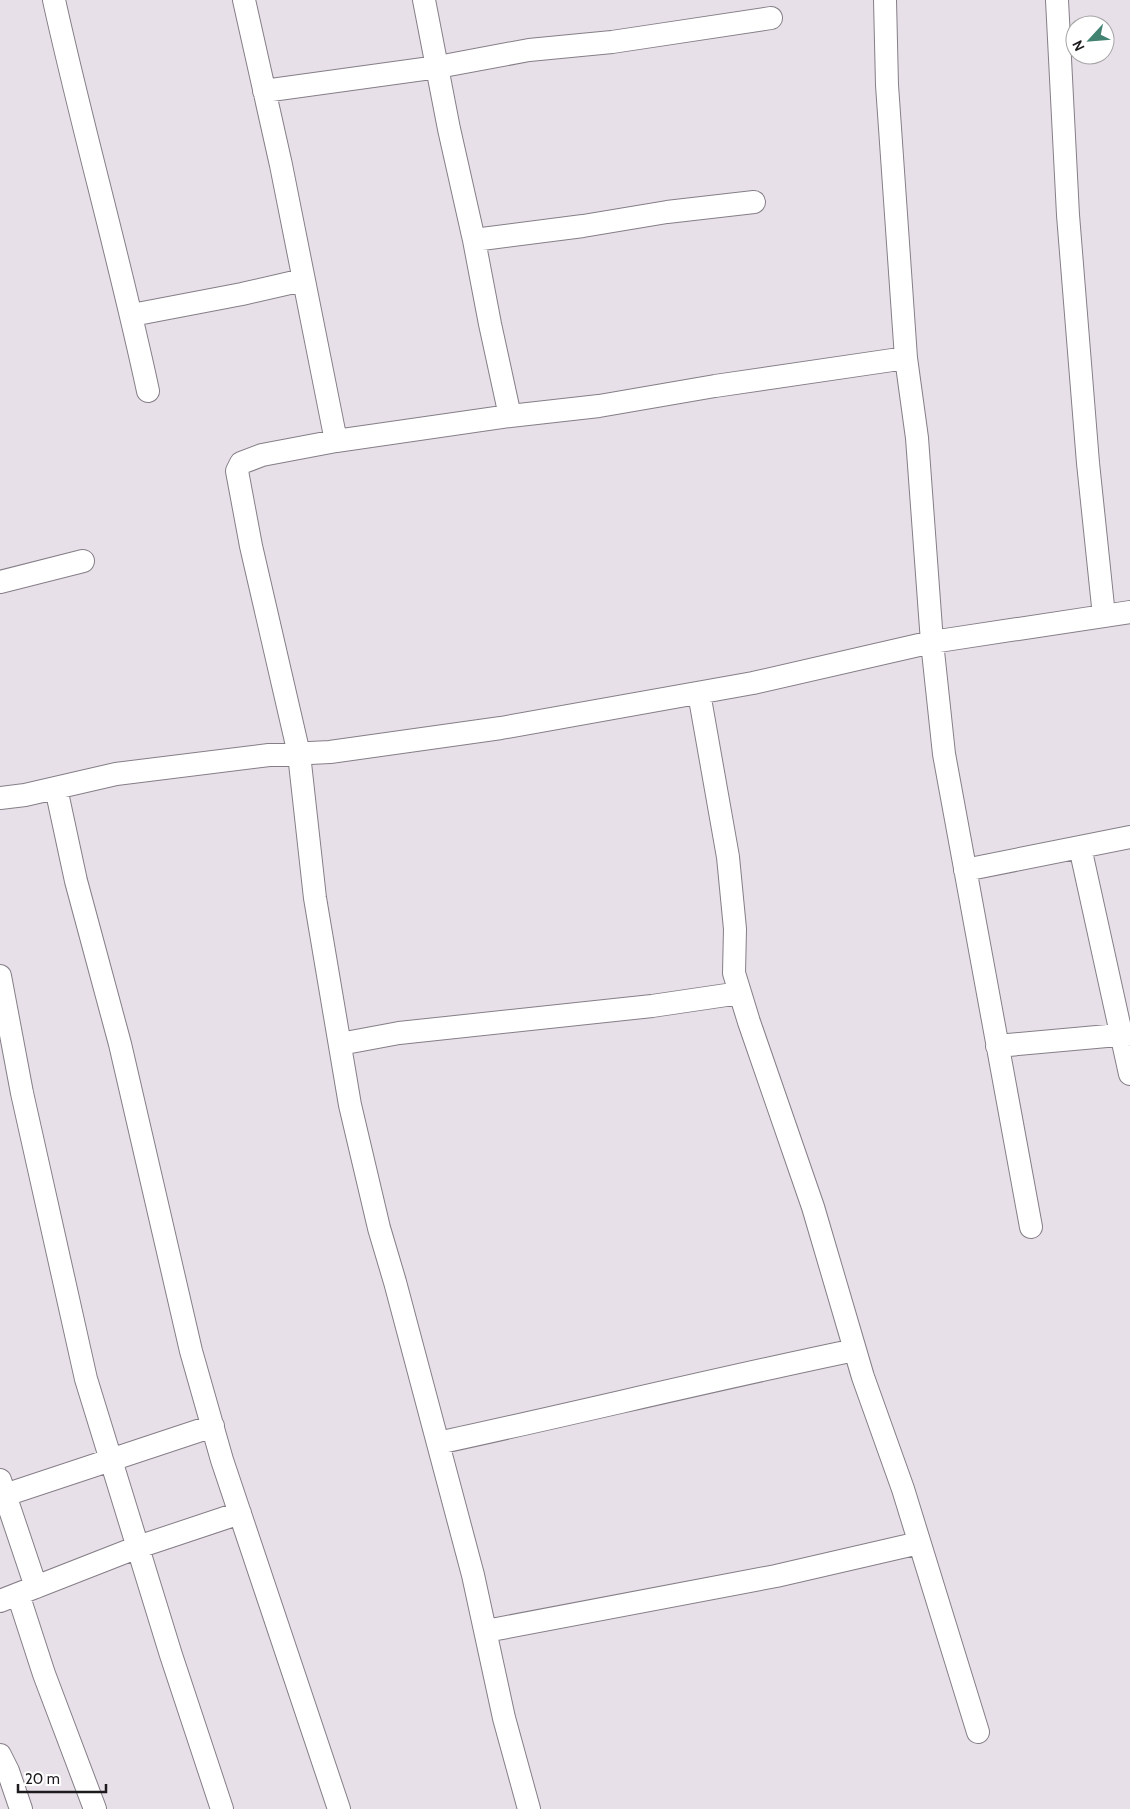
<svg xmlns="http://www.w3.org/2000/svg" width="1130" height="1809" font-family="Cabin,sans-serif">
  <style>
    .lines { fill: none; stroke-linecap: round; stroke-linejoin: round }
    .minor-casing { stroke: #857e87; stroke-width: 24 }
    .minor { stroke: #fff; stroke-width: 22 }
  </style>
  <rect width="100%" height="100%" fill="#e8e0e9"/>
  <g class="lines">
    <defs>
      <path id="minor" d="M 54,0 C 83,131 120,260 148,391
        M 244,0 L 281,165 L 336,441
        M 424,0 L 449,129 L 474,240 L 490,324 L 510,416
        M 885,0 L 887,85 L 906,358 L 917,438 L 932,642 L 944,754 L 1031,1227
        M 1057,0 L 1068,215 L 1088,463 L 1104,616
        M 264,91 L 438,67 L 529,50 L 612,42 L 771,18
        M 474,240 L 583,226 L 667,212 L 754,202
        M 132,315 L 242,294 L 303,280
        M 0,582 L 83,561
        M 699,693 L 728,857 L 735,929 L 734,973 L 749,1022 L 813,1207 L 863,1377 L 903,1489 L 978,1732
        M 56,788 L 76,881 L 120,1044 L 191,1351 L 222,1460 L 339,1809
        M 0,798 L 25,795 L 116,774 L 269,755 L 330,752 L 501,728 L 753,683 L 932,642 L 1130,612
        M 1080,847 L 1130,1074
        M 965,870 L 1130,837
        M 0,976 L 22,1093 L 86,1379 L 171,1655 L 222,1809
        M 340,1044 L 399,1033 L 652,1006 L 740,993
        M 997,1046 L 1130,1034
        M 438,1443 C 577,1413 715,1379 855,1350
        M 0,1480 L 36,1587
        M 5,1495 L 213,1426
        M 18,1594 L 44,1674 L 95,1809
        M 0,1601 L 138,1547 L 240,1513
        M 486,1631 L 776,1576 L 919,1543
        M 0,1755 L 8,1771 L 21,1809
        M 529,1809 L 504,1718 L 473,1575 L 395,1282 L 379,1228 L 350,1105 L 315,898 L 299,754 L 251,546 L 237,471 L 241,463 L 262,455 L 336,441 L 510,416 L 599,406 L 715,386 L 906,358"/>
    </defs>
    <use href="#minor" class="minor-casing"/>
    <use href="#minor" class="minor"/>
  </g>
  <g transform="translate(1090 40) rotate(244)"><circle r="24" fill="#ffffff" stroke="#a5a4a5"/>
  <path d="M0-4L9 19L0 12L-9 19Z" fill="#428271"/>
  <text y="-8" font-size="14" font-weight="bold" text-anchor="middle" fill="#1e1b1f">N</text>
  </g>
  <path d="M18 1784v8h88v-8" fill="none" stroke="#1e1b1f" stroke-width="2.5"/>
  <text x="25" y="1784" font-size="15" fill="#1e1b1f" stroke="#ffffff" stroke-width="4" paint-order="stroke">20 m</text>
</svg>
